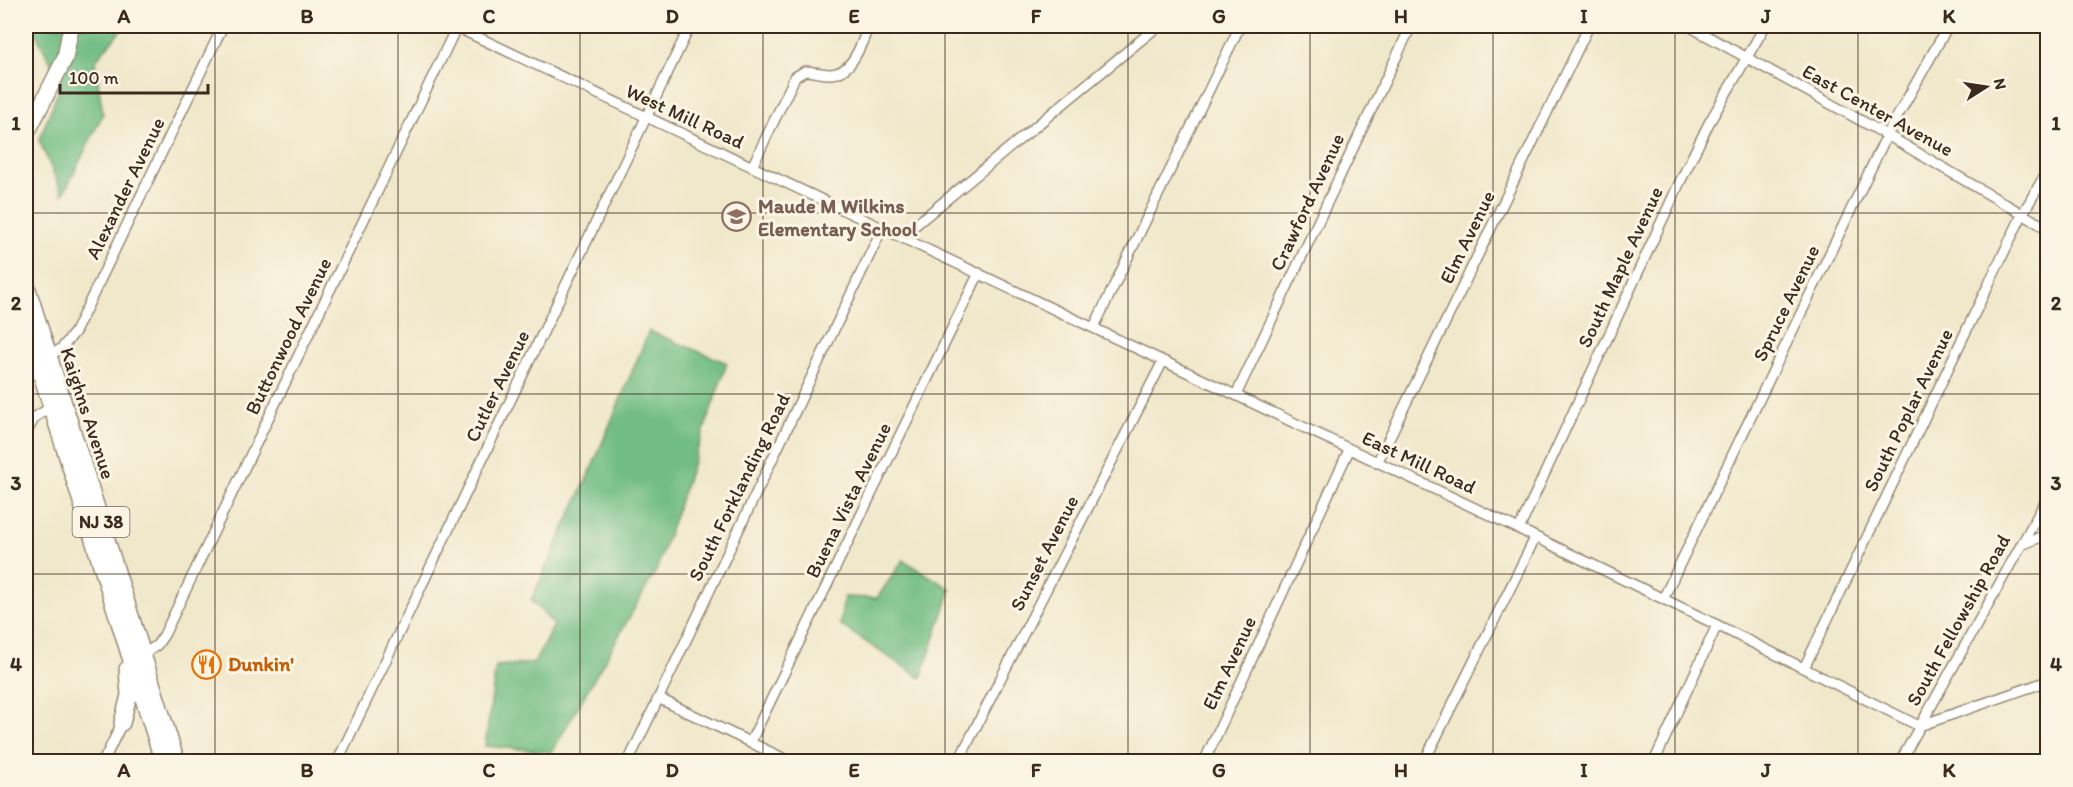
<svg xmlns="http://www.w3.org/2000/svg" width="2073" height="787" font-family="Itim,sans-serif">
  <style>
    .forest { fill: #72bd85; stroke: #567452; stroke-width: 1.5 }
    .lines { fill: none; stroke-linecap: round; stroke-linejoin: round }
    .stream { stroke: #4db3cc; stroke-width: 3 }
    .minor-casing { stroke: #968974; stroke-width: 12 }
    .highway-casing { stroke: #968974; stroke-width: 18 }
    .minor { stroke: #fff; stroke-width: 9 }
    .highway { stroke: #fff; stroke-width: 15 }
    .grid { fill: none; stroke: #3b2a1e; stroke-width: 1.5; stroke-opacity: 0.55 }
    .labels { text-anchor: middle; stroke-width: 6; stroke-linejoin: round; paint-order: stroke }
    .shield { fill: #fcf5e5; stroke: #75675a; stroke-width: 1.5 }
    .shield-label { font-size: 18px; font-weight: bold; fill: #3b2a1e }
    .street-label { font-size: 20px; fill: #3b2a1e; stroke: #fcf5e5 }
    .education-label { font-size: 20px; font-weight: bold; fill: #785e54; stroke: #fcf5e5; text-anchor: start }
    .food-label { font-size: 20px; font-weight: bold; fill: #c56008; stroke: #fcf5e5; text-anchor: start }
    .neatline { fill: none; stroke: #3b2a1e; stroke-width: 2 }
    .grid-label { font-size: 20px; text-anchor: middle; font-weight: bold; fill: #3b2a1e }
  </style>
  <rect width="100%" height="100%" fill="#fcf5e5"/>
  <filter id="ink" filterUnits="userSpaceOnUse"><feTurbulence type="fractalNoise" baseFrequency=".0167" numOctaves="2"/><feDisplacementMap in="SourceGraphic" scale="12" xChannelSelector="R" yChannelSelector="G"/><feConvolveMatrix kernelMatrix="1 2 1 2 8 2 1 2 1" color-interpolation-filters="sRGB"/></filter>
  <filter id="wash" filterUnits="userSpaceOnUse"><feTurbulence type="fractalNoise" baseFrequency=".008" numOctaves="4" result="noise"/><feDisplacementMap in="SourceGraphic" scale="24" xChannelSelector="R" yChannelSelector="G"/><feGaussianBlur stdDeviation="1.35" result="paint"/><feColorMatrix in="noise" values="0 0 0 0 0 0 0 0 0 0 0 0 0 0 0 0 0 1.4 0 .05"/><feComposite in="paint" operator="in"/></filter>
  <g filter="url(#wash)">
    <rect width="100%" height="100%" fill="#f0e8cb"/>
    <path class="forest" d="M 32,26 L 80,26 L 82,27 L 121,26 L 122,29 L 95,61 L 103,114 L 63,195 L 39,140 L 61,84 Z
      M 649,331 L 727,363 L 656,571 L 552,752 L 485,746 L 496,666 L 534,663 L 554,625 L 531,600 L 590,472 Z
      M 903,560 L 951,589 L 921,678 L 840,625 L 844,597 L 877,598 Z"/>
    <g class="lines">
      <path class="stream" d="M 26,41 L 26,72"/>
    </g>
  </g>
  <g filter="url(#ink)">
    <g class="lines">
      <defs>
        <path id="minor" d="M 454,26 L 1519,529 L 1717,625 L 1919,726 L 2048,681
          M 1689,26 L 1887,135 L 2048,229
          M 752,167 L 795,77 L 805,71 C 813,71 821,74 829,74 C 853,75 861,43 869,26
          M 902,236 L 1158,26
          M 1094,327 L 1240,26
          M 48,356 L 61,349 L 75,332 L 223,26
          M 1236,395 L 1411,26
          M 26,433 L 35,417 L 51,407
          M 1377,463 L 1589,26
          M 1519,529 L 1679,184 L 1709,123 L 1765,26
          M 2021,545 L 2048,534
          M 1663,599 L 1887,135 L 1948,26
          M 143,655 L 157,645 L 164,635 L 457,26
          M 1804,668 L 2022,215 L 2048,170
          M 658,698 L 791,762
          M 750,743 L 979,273
          M 103,762 L 122,723
          M 337,762 L 690,26
          M 628,762 L 882,229
          M 958,762 L 1163,361
          M 1204,762 L 1349,450
          M 1424,762 L 1535,538
          M 1654,762 L 1717,625
          M 1900,762 L 2048,497"/>
        <path id="highway" d="M 26,135 L 65,58 L 71,26
          M 26,283 L 177,762
          M 26,327 L 163,762
          M 122,723 L 129,695 L 127,669"/>
      </defs>
      <use href="#minor" class="minor-casing"/>
      <use href="#highway" class="highway-casing"/>
      <use href="#minor" class="minor"/>
      <use href="#highway" class="highway"/>
    </g>
  </g>
  <path class="grid" d="M 215,26 L 215,762M 398,26 L 398,762M 580,26 L 580,762M 763,26 L 763,762M 945,26 L 945,762M 1128,26 L 1128,762M 1310,26 L 1310,762M 1493,26 L 1493,762M 1675,26 L 1675,762M 1858,26 L 1858,762M 26,213 L 2048,213M 26,394 L 2048,394M 26,574 L 2048,574"/>
  <defs>
    <symbol id="school-ring" viewBox="-11 -11 22 22"><circle r="9.5" fill="#fcf5e5" stroke="#8d6e63" stroke-width="1.5"/><path d="M0-5L7-2L0 1L-7-2ZM-4 1L0 2.5L4 1V4Q0 6-4 4Z" fill="#8d6e63"/></symbol>
    <symbol id="restaurant-ring" viewBox="-11 -11 22 22"><circle r="9.5" fill="#fcf5e5" stroke="#e8710a" stroke-width="1.5"/><path d="M-5-6h1v4h1v-4h1v4h1v-4h1v5L-1.5 .5V6h-2V.5L-5-1ZM5-6V6H3V1.5H1.5Q1.5-4 5-6Z" fill="#e8710a"/></symbol>
  </defs>
  <g fill-rule="evenodd">
    <use href="#school-ring" x="720" y="200" width="33" height="33"/>
    <use href="#restaurant-ring" x="190" y="648" width="33" height="33"/>
  </g>
  <g class="labels">
    <rect class="shield" x="72.5" y="507" width="57" height="30" rx="4.5"/>
    <g class="shield-label">
      <text x="101" y="528">NJ 38</text>
    </g>
    <g class="street-label">
      <text transform="translate(1878 110) rotate(29)" y="7">East Center Avenue</text>
      <text transform="translate(685 116) rotate(25)" y="7">West Mill Road</text>
      <text transform="translate(125 188) rotate(-64)" y="7">Alexander Avenue</text>
      <text transform="translate(1307 202) rotate(-65)" y="7">Crawford Avenue</text>
      <text transform="translate(1467 237) rotate(-64)" y="7">Elm Avenue</text>
      <text transform="translate(1620 267) rotate(-65)" y="7">South Maple Avenue</text>
      <text transform="translate(1786 303) rotate(-64)" y="7">Spruce Avenue</text>
      <text transform="translate(288 336) rotate(-64)" y="7">Buttonwood Avenue</text>
      <text transform="translate(497 386) rotate(-64)" y="7">Cutler Avenue</text>
      <text transform="translate(1908 410) rotate(-64)" y="7">South Poplar Avenue</text>
      <text transform="translate(88 413) rotate(72)" y="7">Kaighns Avenue</text>
      <text transform="translate(1419 462) rotate(25)" y="7">East Mill Road</text>
      <text transform="translate(739 487) rotate(-64)" y="7">South Forklanding Road</text>
      <text transform="translate(848 500) rotate(-64)" y="7">Buena Vista Avenue</text>
      <text transform="translate(1044 553) rotate(-63)" y="7">Sunset Avenue</text>
      <text transform="translate(1958 620) rotate(-61)" y="7">South Fellowship Road</text>
      <text transform="translate(1229 663) rotate(-65)" y="7">Elm Avenue</text>
    </g>
    <g class="education-label">
      <text x="758" y="213">Maude M Wilkins<tspan x="758" dy="23">Elementary School</tspan></text>
    </g>
    <g class="food-label">
      <text x="228" y="671">Dunkin'</text>
    </g>
  </g>
  <rect width="2073" height="787" fill="none" stroke="#fcf5e5" stroke-width="66"/>
  <g transform="translate(1986 87) rotate(78)" stroke="#fcf5e5" stroke-width="4.5" paint-order="stroke">
  <path d="M0-4.5L10 22L0 15L-10 22Z" fill="#3b2a1e"/>
  <text y="-9" font-size="16" font-weight="bold" text-anchor="middle" fill="#3b2a1e">N</text>
  </g>
  <path d="M60 84v9h148v-9" fill="none" stroke="#3b2a1e" stroke-width="3"/>
  <text x="69" y="84" font-size="18" fill="#3b2a1e" stroke="#fcf5e5" stroke-width="4.5" paint-order="stroke">100 m</text>
  <rect x="33" y="33" width="2007" height="721" class="neatline"/>
  <g class="grid-label">
    <text x="124" y="23">A</text>
    <text x="307" y="23">B</text>
    <text x="489" y="23">C</text>
    <text x="672" y="23">D</text>
    <text x="854" y="23">E</text>
    <text x="1036" y="23">F</text>
    <text x="1219" y="23">G</text>
    <text x="1401" y="23">H</text>
    <text x="1584" y="23">I</text>
    <text x="1766" y="23">J</text>
    <text x="1949" y="23">K</text>
    <text x="16" y="130">1</text>
    <text x="2056" y="130">1</text>
    <text x="16" y="310">2</text>
    <text x="2056" y="310">2</text>
    <text x="16" y="490">3</text>
    <text x="2056" y="490">3</text>
    <text x="16" y="671">4</text>
    <text x="2056" y="671">4</text>
    <text x="124" y="777">A</text>
    <text x="307" y="777">B</text>
    <text x="489" y="777">C</text>
    <text x="672" y="777">D</text>
    <text x="854" y="777">E</text>
    <text x="1036" y="777">F</text>
    <text x="1219" y="777">G</text>
    <text x="1401" y="777">H</text>
    <text x="1584" y="777">I</text>
    <text x="1766" y="777">J</text>
    <text x="1949" y="777">K</text>
  </g>
</svg>
